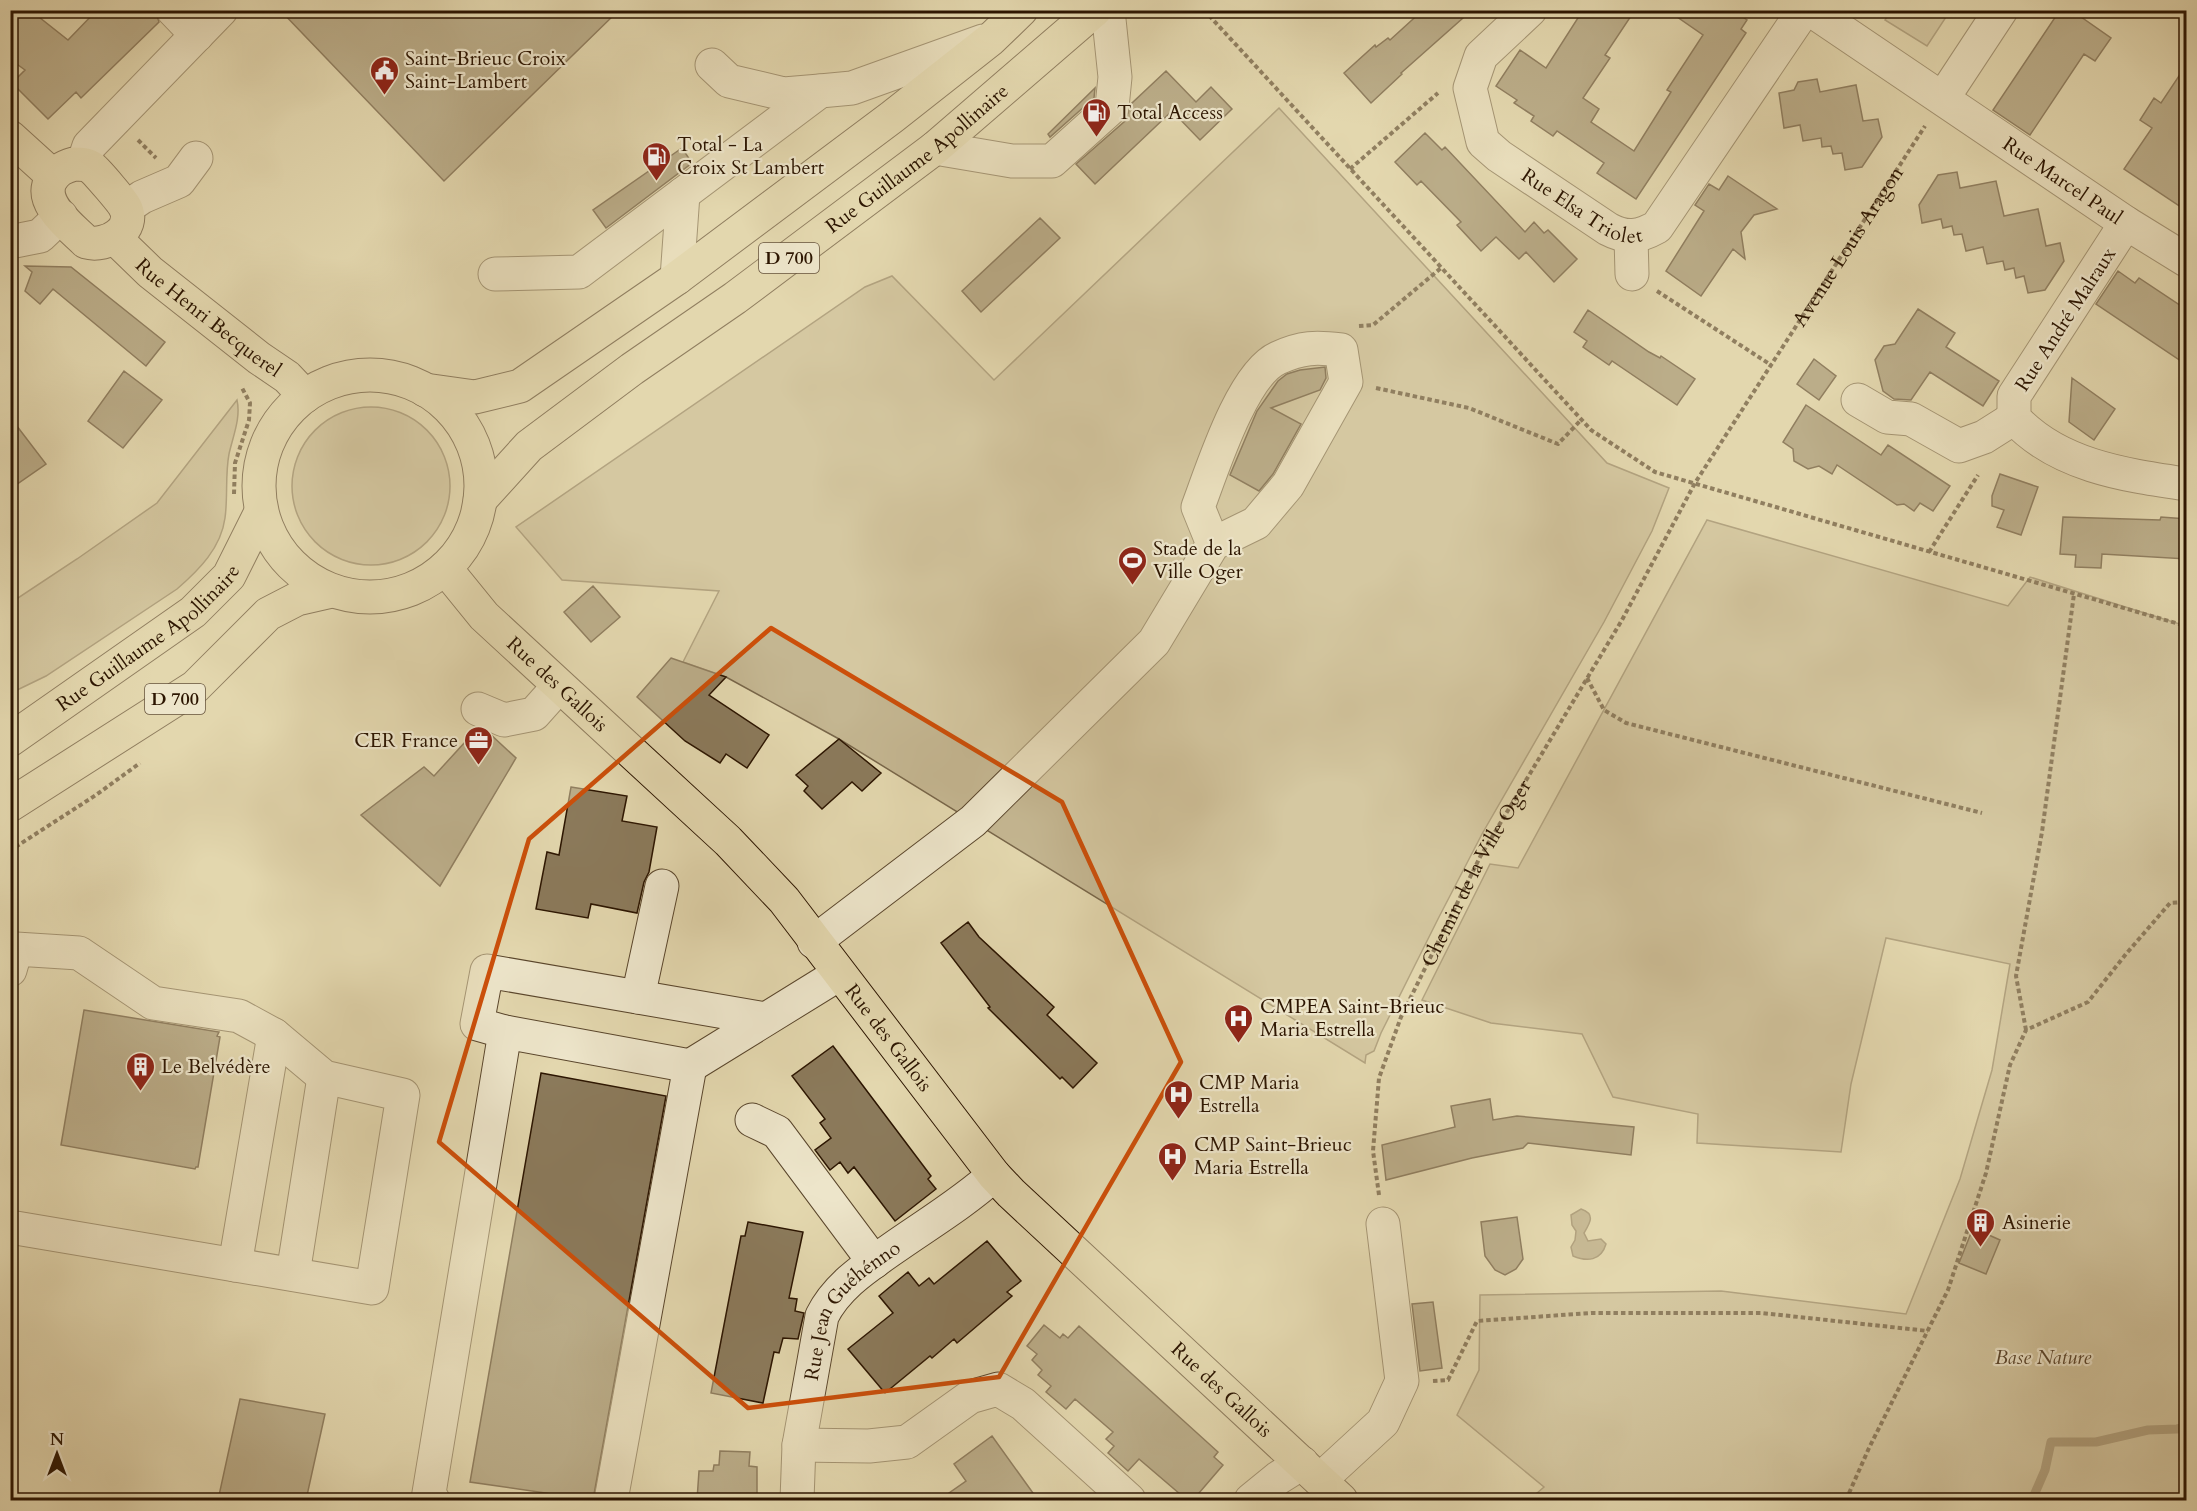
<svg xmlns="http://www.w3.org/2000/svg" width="2197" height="1511" font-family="Cardo,serif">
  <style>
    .green { fill: #c4b691; stroke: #786649; stroke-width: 1.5 }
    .water { fill: #a59573; stroke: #756245; stroke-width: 1.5 }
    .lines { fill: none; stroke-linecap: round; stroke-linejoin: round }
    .stream { stroke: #756245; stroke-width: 9 }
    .building { fill: #8b7a5b; stroke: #2c1501; stroke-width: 1.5 }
    .minor-casing { stroke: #5a462c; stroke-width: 35 }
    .major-casing { stroke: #2c1501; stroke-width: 35 }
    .path { stroke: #2c1501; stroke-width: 4; stroke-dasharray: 4.5 3; stroke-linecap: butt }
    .minor { stroke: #ede5ca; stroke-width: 33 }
    .major { stroke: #e3d7ae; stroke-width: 33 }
    .marked { fill: none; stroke: #cc4f0a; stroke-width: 4.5; stroke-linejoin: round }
    .labels { text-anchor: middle; stroke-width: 4.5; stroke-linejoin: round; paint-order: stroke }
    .shield { fill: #ede5ca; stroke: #66533d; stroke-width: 1.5 }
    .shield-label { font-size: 18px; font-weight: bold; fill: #2c1501 }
    .poi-label { font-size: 20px; fill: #2c1501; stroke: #ede5ca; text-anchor: start }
    .street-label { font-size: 20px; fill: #2c1501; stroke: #ede5ca }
    .park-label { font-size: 20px; font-style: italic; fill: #5a452c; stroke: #ede5ca }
  </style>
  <rect width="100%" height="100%" fill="#e3d7ae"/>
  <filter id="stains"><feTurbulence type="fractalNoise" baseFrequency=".00333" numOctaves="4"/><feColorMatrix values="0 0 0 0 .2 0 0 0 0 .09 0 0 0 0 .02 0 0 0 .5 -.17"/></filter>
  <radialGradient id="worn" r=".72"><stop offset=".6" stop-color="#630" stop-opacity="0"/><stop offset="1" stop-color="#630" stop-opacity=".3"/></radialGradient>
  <path class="green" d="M 1891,11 L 1891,10 L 1950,11 L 1927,46 L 1885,20 Z
    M 1279,108 L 1607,463 L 1669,488 L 1652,531 L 1604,622 L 1482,834 L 1439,917 L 1381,1033 L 1374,1051 L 1366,1055 L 1365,1063 L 839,739 L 726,677 L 683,662 L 719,591 L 562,580 L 516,527 L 865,287 L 892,276 L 994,380 Z
    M 237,400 C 241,418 233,436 229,454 C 225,475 228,497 225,518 C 221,548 199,570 177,589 L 46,676 L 11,693 L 11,601 L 15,600 L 77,559 L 157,503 Z
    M292 486a79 79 0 1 1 158 0a79 79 0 1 1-158 0Z
    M 1707,520 L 2008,606 L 2030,577 L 2186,626 L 2186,1500 L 1529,1500 L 1544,1487 L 1457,1415 L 1479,1370 L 1480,1295 L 1721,1291 L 1906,1314 L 1960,1179 L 1992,1070 L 2010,964 L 1886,938 L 1851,1084 L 1841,1152 L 1697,1143 L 1698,1114 L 1613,1097 L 1582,1034 L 1491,1023 L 1422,1000 L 1490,864 L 1518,868 Z"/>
  <path class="water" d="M 1581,1209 C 1596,1214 1590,1223 1584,1233 L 1588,1241 L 1601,1239 L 1606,1244 C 1601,1261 1587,1262 1573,1256 L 1571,1247 L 1575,1240 L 1576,1231 L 1572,1225 L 1571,1215 Z"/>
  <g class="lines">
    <path class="stream" d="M 2032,1500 L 2045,1470 L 2051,1442 L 2096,1442 L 2148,1430 L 2177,1429 L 2186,1427"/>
  </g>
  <path class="building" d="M 10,10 L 30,10 L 68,40 L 97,10 L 155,10 L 159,22 L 81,98 L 76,92 L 48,119 L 12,83 L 25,70 L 10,59 Z
    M 280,10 L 619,10 L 444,181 Z
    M 1423,10 L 1472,10 L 1401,73 L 1402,74 L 1371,103 L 1344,73 L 1375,45 L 1376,47 L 1388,38 L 1390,40 Z
    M 1583,10 L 1635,10 L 1605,55 L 1610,58 L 1583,98 L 1599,109 L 1591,122 L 1634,151 L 1671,92 L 1667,90 L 1703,35 L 1667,10 L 1733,10 L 1747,20 L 1741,29 L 1746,33 L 1636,199 L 1597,173 L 1604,163 L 1557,131 L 1553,136 L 1531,121 L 1534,116 L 1514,103 L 1517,100 L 1496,86 L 1520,50 L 1546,68 Z
    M 2060,10 L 2071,10 L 2111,38 L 2095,61 L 2084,54 L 2030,135 L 1993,110 Z
    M 2187,64 L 2187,211 L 2124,169 L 2152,128 L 2140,120 L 2154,98 L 2161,103 Z
    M 1166,71 L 1196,102 L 1211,87 L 1232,109 L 1200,140 L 1172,111 L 1095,184 L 1076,164 L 1125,121 L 1131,104 Z
    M 1817,79 L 1820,92 L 1856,85 L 1863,121 L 1878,119 L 1882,137 L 1862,167 L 1845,170 L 1842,153 L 1833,154 L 1831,146 L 1822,147 L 1821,138 L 1803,141 L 1800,125 L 1784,128 L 1779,93 L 1794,90 L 1798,82 Z
    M 1095,88 L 1094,98 L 1050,137 L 1048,134 Z
    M 1425,133 L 1442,150 L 1445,147 L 1525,232 L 1534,222 L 1544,233 L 1548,230 L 1577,259 L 1554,282 L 1526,252 L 1519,259 L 1496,237 L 1481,251 L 1457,225 L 1461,222 L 1421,181 L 1417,185 L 1395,162 Z
    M 682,148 L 692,163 L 606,228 L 593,210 Z
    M 1957,172 L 1960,188 L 1996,181 L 2004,216 L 2038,209 L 2046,246 L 2060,243 L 2064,261 L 2045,290 L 2028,293 L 2024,276 L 2016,278 L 2014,268 L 2005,270 L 2003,261 L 1987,264 L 1983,247 L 1966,251 L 1962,234 L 1954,235 L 1952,226 L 1943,228 L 1941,219 L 1922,223 L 1919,205 L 1938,175 Z
    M 1728,176 L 1777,209 L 1754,215 L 1741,232 L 1745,259 L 1733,249 L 1701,296 L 1666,271 L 1704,211 L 1695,205 L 1709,184 L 1719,190 Z
    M 1040,218 L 1060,238 L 981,312 L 962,291 Z
    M 25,266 L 71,267 L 165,342 L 146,366 L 53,289 L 40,304 L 25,291 L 32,272 Z
    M 2118,271 L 2135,283 L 2139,278 L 2187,310 L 2187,365 L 2096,304 Z
    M 1918,309 L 1955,333 L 1946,347 L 1999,381 L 1983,406 L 1930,372 L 1911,400 L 1894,399 L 1883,391 L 1875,360 L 1884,346 L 1895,344 Z
    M 1588,310 L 1649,352 L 1660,358 L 1661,356 L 1695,379 L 1677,405 L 1612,361 L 1609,365 L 1583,347 L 1587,341 L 1574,332 Z
    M 1814,359 L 1836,376 L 1819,400 L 1797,384 Z
    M 1325,367 L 1326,378 L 1320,390 L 1271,408 L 1301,424 L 1273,474 L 1259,491 L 1230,475 L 1257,411 L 1278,381 L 1287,374 L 1300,370 Z
    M 124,371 L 162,400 L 123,448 L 88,421 Z
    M 2072,378 L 2115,409 L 2094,440 L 2069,422 Z
    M 1806,405 L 1881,455 L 1888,445 L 1950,486 L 1933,511 L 1920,503 L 1914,511 L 1904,504 L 1897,505 L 1837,465 L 1832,474 L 1819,466 L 1808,469 L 1794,461 L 1793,449 L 1783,442 Z
    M 10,417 L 46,464 L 10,489 Z
    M 2000,474 L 2038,487 L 2021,535 L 1997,527 L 2004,510 L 1992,506 L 1992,496 Z
    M 2063,517 L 2160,520 L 2161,517 L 2187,519 L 2187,559 L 2102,554 L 2101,568 L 2075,567 L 2076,555 L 2060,554 Z
    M 593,586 L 620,617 L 591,642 L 564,612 Z
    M 671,658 L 726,677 L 709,695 L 769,735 L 747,768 L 726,754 L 720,763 L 685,741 L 637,697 Z
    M 477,729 L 490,734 L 516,758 L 440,886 L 361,815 L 424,767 L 434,776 Z
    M 839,739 L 881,773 L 862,791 L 852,782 L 822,809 L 804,791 L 808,786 L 796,775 Z
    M 571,787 L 627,796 L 622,821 L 657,827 L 649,872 L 644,882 L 637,913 L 591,904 L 588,918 L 536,909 L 547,852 L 559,855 Z
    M 968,922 L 979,937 L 1054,1007 L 1047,1015 L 1097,1063 L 1073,1088 L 1062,1077 L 1060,1079 L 988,1008 L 990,1007 L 941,943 Z
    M 84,1010 L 219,1032 L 217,1036 L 220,1037 L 198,1167 L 196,1167 L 195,1169 L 61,1145 Z
    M 833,1046 L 931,1176 L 928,1179 L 936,1189 L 895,1221 L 854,1167 L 848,1173 L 840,1162 L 830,1170 L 815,1150 L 831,1138 L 820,1123 L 825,1119 L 792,1076 Z
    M 541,1073 L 666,1096 L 593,1500 L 470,1482 Z
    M 1490,1099 L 1493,1120 L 1517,1116 L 1634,1127 L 1631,1155 L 1528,1143 L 1523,1148 L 1472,1158 L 1386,1180 L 1382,1145 L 1455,1127 L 1451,1106 Z
    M 1517,1217 L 1523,1259 L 1516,1269 L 1505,1275 L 1495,1270 L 1485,1256 L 1481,1222 Z
    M 748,1222 L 803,1232 L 789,1298 L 797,1299 L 795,1311 L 804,1313 L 798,1339 L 783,1338 L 779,1353 L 774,1352 L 763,1403 L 711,1393 L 741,1236 L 745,1236 Z
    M 1973,1228 L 2000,1240 L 1986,1274 L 1959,1263 Z
    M 987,1241 L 1021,1281 L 1007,1292 L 1012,1296 L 957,1343 L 954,1339 L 932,1358 L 930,1356 L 885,1393 L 848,1349 L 893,1313 L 879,1296 L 908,1272 L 919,1286 L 929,1278 L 934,1284 Z
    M 1433,1302 L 1442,1368 L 1420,1371 L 1412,1304 Z
    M 1044,1325 L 1060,1338 L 1063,1334 L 1068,1338 L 1079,1326 L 1218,1452 L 1214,1457 L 1223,1465 L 1193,1500 L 1187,1500 L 1139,1459 L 1128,1471 L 1108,1453 L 1114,1446 L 1106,1439 L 1113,1432 L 1075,1399 L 1066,1409 L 1046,1392 L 1051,1386 L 1038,1375 L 1042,1370 L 1032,1360 L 1037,1354 L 1027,1346 Z
    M 240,1399 L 325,1414 L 306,1500 L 218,1500 Z
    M 992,1436 L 1038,1500 L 939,1500 L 966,1481 L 954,1464 Z
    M 720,1451 L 750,1452 L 749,1466 L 757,1467 L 757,1500 L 697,1500 L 699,1471 L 713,1471 L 714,1465 L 719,1465 Z"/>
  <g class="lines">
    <defs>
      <g id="minor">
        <path d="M 173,10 L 197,35"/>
        <path id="s2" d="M 1530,10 L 1481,56 L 1470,88 L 1483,142 L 1499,156 L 1608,229 C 1627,239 1639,237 1657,227 L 1804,10"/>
        <path id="s3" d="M 1811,10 L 2126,223 L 2186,260"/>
        <path d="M 712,65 L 729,81 L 784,94 L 820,91 L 852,88 L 983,41"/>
        <path d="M 1943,98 L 2001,10"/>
        <path d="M 935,148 L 1012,161 L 1052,161 L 1112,107 L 1115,77 L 1108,10"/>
        <path d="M 83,164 L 89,146 L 221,10"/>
        <path d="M 126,208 L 142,197 L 179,181 L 196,158"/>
        <path d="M 2126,223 L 2014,396 L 2014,418 C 2058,466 2125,475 2186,484"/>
        <path d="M 1631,237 L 1632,274"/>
        <path d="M 10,242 L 40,236 L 61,216"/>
        <path d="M 495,274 L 579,272 L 820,91"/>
        <path d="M 677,278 L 683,194"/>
        <path d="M 1858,400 L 1887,417 L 1911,419 L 1959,446 L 1984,437 L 2014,418"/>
        <path d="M 478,709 L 504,720 L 534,714 L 559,686"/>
        <path d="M 814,942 L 973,821 L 1154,642 L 1213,544 L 1256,523 L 1288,485 L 1346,382 L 1341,350 C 1316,347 1302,347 1278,358 C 1242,374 1212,470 1198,507 L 1213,544"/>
        <path d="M 10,970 L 16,949 L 79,953 L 153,1003 L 239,1016 L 274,1035 L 324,1077 L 403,1095 L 372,1288 L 10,1227"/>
        <path d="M 638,997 L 662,886"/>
        <path d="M 505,1032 L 477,1024 L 487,971 L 765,1019"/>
        <path d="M 752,1120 L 777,1132 L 874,1262"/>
        <path d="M 235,1265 L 274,1035"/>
        <path d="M 293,1274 L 324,1077"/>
        <path d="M 799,1445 L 869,1446 L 907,1442 L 970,1397 L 998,1389 L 1023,1404 L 1129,1500"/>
        <path d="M 1320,1480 L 1383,1422 L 1402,1381 L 1383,1224"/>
        <path d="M 433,1500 L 428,1499 L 505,1032 L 690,1066 L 839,974"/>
        <path d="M 611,1500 L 690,1066"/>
        <path id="s4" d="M 797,1500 L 799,1445 L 822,1316 C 837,1286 865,1268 892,1249 C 926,1225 963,1203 994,1175"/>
        <path d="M 1251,1500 L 1278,1478 L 1302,1463"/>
      </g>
      <g id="major">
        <path d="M 10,137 L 53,176"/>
        <path d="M 74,164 C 80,164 87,164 92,168 C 97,172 122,201 125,207 C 137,229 107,248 86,242 C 71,227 38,203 51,180 C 56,171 63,167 74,164 Z"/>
        <path id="s5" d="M 115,238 L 150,272 L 259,358 L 287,377 L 305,396"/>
        <circle cx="370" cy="486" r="111"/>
        <path d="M 425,390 L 475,397 L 520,386 L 677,278 L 892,117 L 991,39 L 1021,10"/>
        <path id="s6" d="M 480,500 L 529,446 L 632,369 L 735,298 L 935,148 L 1095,10"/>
        <path id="s7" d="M 445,568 L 484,616 L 728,841 L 784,900 L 994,1175 L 1011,1193 L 1341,1500"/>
        <path id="s8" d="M 10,740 L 193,612 L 229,576 L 261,512"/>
        <path d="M 10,805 L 195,687 L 268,614 L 297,599 L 332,591"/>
      </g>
    </defs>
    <use href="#minor" class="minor-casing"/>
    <use href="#major" class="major-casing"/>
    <g class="path">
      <path d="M 656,10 L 657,14"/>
      <path d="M 1204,10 L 1591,430 L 1655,472 L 2186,626"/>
      <path d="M 138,140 L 156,158"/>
      <path d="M 1350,169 L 1438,93"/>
      <path d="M 1657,291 L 1771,365"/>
      <path d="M 1359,326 L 1373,325 L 1441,268"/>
      <path d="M 1376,388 L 1469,408 L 1558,444 L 1581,420"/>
      <path d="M 234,494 L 235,463 L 249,420 L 250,403 L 241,386"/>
      <path d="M 1929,552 L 1978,475"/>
      <path d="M 1587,678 L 1604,710 L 1626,723 L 1982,813"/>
      <path d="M 10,852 L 17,846 L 96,795 L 140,763"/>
      <path d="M 2026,1030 L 2016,976 L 2042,832 L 2074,594"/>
      <path id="s1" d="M 1379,1195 L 1373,1151 L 1379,1078 L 1401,1017 L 1480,857 L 1622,620 L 1695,483 L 1925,126"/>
      <path d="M 1433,1381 L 1448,1380 L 1477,1321 L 1591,1313 L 1762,1313 L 1928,1331"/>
      <path d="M 1846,1500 L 1869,1448 L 1948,1290 L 1986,1173 L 2010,1065 L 2026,1030 L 2088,1002 L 2126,954 L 2170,903 L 2186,902"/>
    </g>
    <use href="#minor" class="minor"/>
    <use href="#major" class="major"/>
  </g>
  <path d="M0 0H2197V1511H0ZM 771,628 L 1062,802 L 1181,1062 L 999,1377 L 748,1408 L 439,1142 L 529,839 Z" fill="#e3d7ae" fill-opacity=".55" fill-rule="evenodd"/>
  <path class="marked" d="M 771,628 L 1062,802 L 1181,1062 L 999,1377 L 748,1408 L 439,1142 L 529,839 Z"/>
  <defs>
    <symbol id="civic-pin" viewBox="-11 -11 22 30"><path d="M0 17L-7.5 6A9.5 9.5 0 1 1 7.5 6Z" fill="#8f2418" stroke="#ede5ca"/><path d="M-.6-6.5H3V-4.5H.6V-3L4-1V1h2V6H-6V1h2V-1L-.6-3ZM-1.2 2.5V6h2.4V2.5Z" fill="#fff"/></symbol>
    <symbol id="fuel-pin" viewBox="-11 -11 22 30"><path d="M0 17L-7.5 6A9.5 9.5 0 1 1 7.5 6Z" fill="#8f2418" stroke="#ede5ca"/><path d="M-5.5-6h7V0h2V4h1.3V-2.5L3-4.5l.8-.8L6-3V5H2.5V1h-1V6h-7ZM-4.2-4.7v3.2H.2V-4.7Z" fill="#fff"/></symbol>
    <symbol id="stadium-pin" viewBox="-11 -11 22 30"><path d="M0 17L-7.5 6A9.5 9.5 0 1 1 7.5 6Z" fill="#8f2418" stroke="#ede5ca"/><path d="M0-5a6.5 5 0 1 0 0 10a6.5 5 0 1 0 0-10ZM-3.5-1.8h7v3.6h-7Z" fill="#fff"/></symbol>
    <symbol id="office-pin" viewBox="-11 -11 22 30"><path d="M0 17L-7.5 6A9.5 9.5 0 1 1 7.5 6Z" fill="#8f2418" stroke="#ede5ca"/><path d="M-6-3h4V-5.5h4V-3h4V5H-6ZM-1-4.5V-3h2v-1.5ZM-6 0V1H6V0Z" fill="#fff"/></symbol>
    <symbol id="hospital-pin" viewBox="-11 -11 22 30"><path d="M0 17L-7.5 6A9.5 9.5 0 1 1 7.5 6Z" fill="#8f2418" stroke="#ede5ca"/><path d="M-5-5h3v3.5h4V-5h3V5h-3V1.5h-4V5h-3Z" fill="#fff"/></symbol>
    <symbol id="building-pin" viewBox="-11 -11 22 30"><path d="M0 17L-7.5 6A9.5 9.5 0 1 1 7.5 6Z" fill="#8f2418" stroke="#ede5ca"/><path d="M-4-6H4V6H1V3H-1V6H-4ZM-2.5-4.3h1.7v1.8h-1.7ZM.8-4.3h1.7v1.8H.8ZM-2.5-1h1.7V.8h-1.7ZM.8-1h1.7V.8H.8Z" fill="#fff"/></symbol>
  </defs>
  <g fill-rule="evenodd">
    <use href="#civic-pin" x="368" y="54" width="33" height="45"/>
    <use href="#fuel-pin" x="1080" y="96" width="33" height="45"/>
    <use href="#fuel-pin" x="640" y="140" width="33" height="45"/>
    <use href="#stadium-pin" x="1116" y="544" width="33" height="45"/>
    <use href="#office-pin" x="462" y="724" width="33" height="45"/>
    <use href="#hospital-pin" x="1222" y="1002" width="33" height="45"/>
    <use href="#building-pin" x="124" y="1050" width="33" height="45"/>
    <use href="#hospital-pin" x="1162" y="1078" width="33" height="45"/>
    <use href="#hospital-pin" x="1156" y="1140" width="33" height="45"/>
    <use href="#building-pin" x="1964" y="1206" width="33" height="45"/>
  </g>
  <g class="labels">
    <g class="shield">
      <rect x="759" y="243" width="60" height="30" rx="4.5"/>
      <rect x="145" y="684" width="60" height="30" rx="4.5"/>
    </g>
    <g class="shield-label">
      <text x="789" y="264">D 700</text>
      <text x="175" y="705">D 700</text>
    </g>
    <g class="poi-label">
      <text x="405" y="65">Saint-Brieuc Croix<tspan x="405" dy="23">Saint-Lambert</tspan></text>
      <text x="1117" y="119">Total Access</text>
      <text x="677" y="151">Total - La<tspan x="677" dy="23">Croix St Lambert</tspan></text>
      <text x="1153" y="555">Stade de la<tspan x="1153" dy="23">Ville Oger</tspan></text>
      <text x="458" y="747" text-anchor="end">CER France</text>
      <text x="1260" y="1013">CMPEA Saint-Brieuc<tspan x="1260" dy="23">Maria Estrella</tspan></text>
      <text x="161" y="1073">Le Belvédère</text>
      <text x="1199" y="1089">CMP Maria<tspan x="1199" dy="23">Estrella</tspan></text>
      <text x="1194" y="1151">CMP Saint-Brieuc<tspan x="1194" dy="23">Maria Estrella</tspan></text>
      <text x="2002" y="1229">Asinerie</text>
    </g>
    <g class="street-label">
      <text dy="7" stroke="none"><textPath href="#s6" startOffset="556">Rue Guillaume Apollinaire</textPath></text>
      <text dy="7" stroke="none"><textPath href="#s3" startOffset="304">Rue Marcel Paul</textPath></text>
      <text dy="7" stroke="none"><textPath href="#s2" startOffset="276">Rue Elsa Triolet</textPath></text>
      <text dy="7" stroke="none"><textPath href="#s1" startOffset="1074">Avenue Louis Aragon</textPath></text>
      <text dy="7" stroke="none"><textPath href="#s5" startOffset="123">Rue Henri Becquerel</textPath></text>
      <text transform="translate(2065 319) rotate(-57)" y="7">Rue André Malraux</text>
      <text dy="7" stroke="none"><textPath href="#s8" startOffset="172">Rue Guillaume Apollinaire</textPath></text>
      <text dy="7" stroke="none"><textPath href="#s7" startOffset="162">Rue des Gallois</textPath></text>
      <text dy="7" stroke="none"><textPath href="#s1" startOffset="345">Chemin de la Ville Oger</textPath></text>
      <text dy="7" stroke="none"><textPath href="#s7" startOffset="648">Rue des Gallois</textPath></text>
      <text dy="7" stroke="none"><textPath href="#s4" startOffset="206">Rue Jean Guéhénno</textPath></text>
      <text dy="7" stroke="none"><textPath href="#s7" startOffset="1134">Rue des Gallois</textPath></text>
    </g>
    <g class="park-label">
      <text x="2043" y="1364">Base Nature</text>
    </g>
  </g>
  <rect width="2197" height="1511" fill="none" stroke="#e3d7ae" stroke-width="36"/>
  <rect x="12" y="12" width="2173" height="1487" fill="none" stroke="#2c1501" stroke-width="3"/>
  <rect x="18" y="18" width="2161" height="1475" fill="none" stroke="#2c1501" stroke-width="1.5"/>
  <g transform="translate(57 1454)" stroke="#ede5ca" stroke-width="4.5" paint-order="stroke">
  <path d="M0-4.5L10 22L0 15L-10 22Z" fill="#2c1501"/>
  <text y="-9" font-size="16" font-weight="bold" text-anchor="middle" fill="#2c1501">N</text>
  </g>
  <rect width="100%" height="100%" filter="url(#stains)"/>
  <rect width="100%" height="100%" fill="url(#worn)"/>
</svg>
